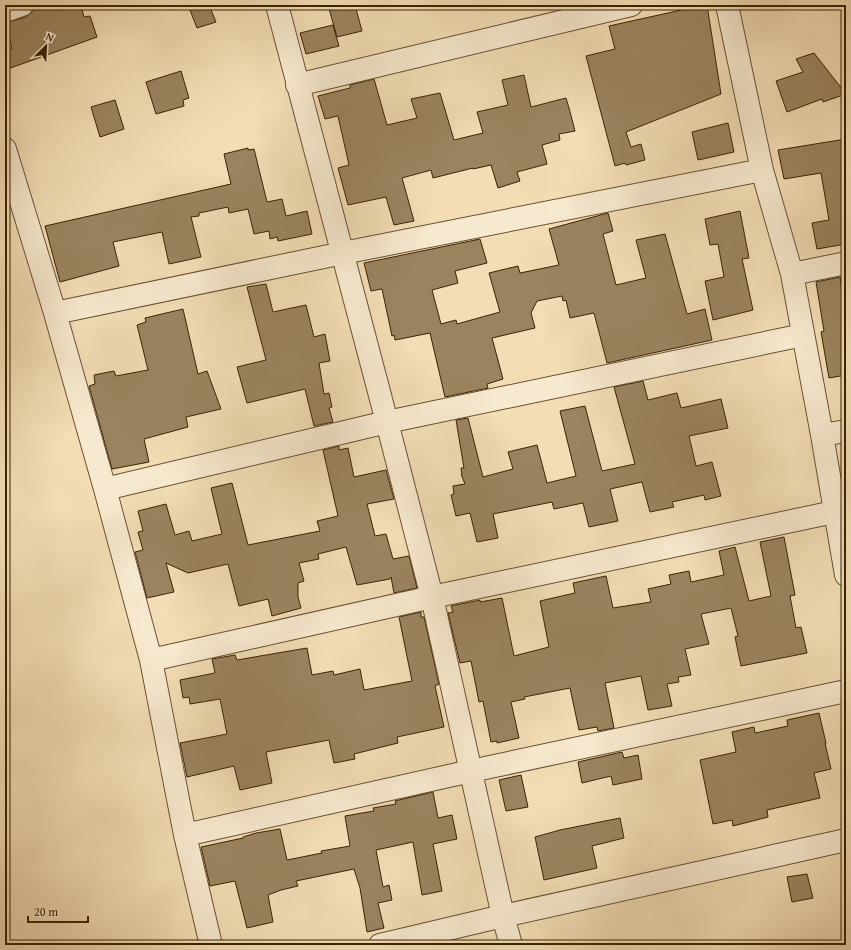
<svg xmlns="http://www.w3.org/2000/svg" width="851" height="950" font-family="'Gentium Book Plus',serif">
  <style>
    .building { fill: #9a8460; stroke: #3b2303 }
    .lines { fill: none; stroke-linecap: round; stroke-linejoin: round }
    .minor-casing { stroke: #695230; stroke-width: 24 }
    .minor { stroke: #f7e9cf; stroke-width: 22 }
  </style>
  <rect width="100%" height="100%" fill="#f2ddb5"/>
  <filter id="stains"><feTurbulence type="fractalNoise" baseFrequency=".005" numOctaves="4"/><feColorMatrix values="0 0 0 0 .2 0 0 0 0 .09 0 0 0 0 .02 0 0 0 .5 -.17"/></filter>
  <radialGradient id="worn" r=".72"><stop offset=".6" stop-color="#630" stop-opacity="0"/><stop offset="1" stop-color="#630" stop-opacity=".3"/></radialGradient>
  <path class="building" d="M 47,5 L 69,5 L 71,9 L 81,6 L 84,17 L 90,16 L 97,37 L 5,70 L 5,51 L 12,49 L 5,23 L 26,17 L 31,13 L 33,10 Z
    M 188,5 L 209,5 L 216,22 L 197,28 Z
    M 328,5 L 355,5 L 362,31 L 337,37 Z
    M 704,5 L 707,5 L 721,94 L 626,132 L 631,147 L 641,144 L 645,160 L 626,165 L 625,163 L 615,166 L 586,56 L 615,49 L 609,26 Z
    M 333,25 L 339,46 L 306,54 L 300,33 Z
    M 814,53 L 846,94 L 823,102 L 822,99 L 787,112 L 776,81 L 803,72 L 796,59 Z
    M 181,71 L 189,98 L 183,100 L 184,106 L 156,114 L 146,82 Z
    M 524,75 L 531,107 L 566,98 L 569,108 L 575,131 L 559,134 L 560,140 L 542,145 L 547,164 L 517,172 L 520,181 L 498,188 L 491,165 L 473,169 L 473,168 L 433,178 L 431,170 L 402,178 L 414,221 L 394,225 L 386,197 L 348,205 L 338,168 L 349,165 L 338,116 L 325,119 L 318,96 L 350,88 L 350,85 L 374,79 L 387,125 L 417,118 L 411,99 L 440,93 L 454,140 L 483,133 L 477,112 L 508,105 L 502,80 Z
    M 115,100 L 124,129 L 100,137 L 91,107 Z
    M 728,123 L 734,152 L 698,160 L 692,132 Z
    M 846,139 L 846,244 L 817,249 L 812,223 L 829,220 L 821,173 L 784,179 L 778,150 Z
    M 248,148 L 248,150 L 254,149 L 267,202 L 282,199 L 286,216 L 307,211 L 312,234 L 278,241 L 277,237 L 270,239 L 269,231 L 254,234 L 248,209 L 229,213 L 228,207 L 199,213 L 199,216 L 191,217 L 201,257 L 169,264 L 162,232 L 113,242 L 119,266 L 60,282 L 45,226 L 231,184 L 224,154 Z
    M 740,211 L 749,258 L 742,259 L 753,310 L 713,320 L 705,281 L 724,277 L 718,244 L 710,245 L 705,219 Z
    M 608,213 L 613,231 L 603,234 L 616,285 L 646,278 L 636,240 L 665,234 L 687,314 L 705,309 L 712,340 L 607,363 L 594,313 L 570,318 L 566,300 L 563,301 L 562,296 L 537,301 L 531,313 L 535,328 L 492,338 L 503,379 L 487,384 L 488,388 L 445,397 L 430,333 L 395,340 L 394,335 L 392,336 L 382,289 L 371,291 L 364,263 L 480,239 L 487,263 L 455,271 L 458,283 L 432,290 L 441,324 L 456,320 L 457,324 L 500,312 L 489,273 L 518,266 L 520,273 L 559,265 L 549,229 Z
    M 840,277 L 846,317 L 846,375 L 829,378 L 821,332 L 824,331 L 816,282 Z
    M 266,284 L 273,312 L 306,305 L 314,337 L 325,334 L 330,361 L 319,363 L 324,394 L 329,393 L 332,407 L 329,408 L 333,422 L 314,426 L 305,389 L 247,403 L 237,367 L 266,360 L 247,287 Z
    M 183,309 L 198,374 L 207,371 L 221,409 L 186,417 L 188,427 L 144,439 L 149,462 L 112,469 L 89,386 L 95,384 L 94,375 L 114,371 L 116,376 L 148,370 L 137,325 L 146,322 L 145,318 Z
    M 643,381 L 648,400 L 677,393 L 681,408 L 721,399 L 728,428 L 689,436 L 696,466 L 712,462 L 721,496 L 705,500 L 704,495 L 672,502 L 674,507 L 650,512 L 642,482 L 610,489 L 618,521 L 589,527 L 583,503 L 554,509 L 552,502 L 493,514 L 498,538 L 477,542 L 470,513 L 456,516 L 451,495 L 454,494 L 453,486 L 465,484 L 461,474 L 462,474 L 461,468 L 464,468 L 456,420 L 468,418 L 483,477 L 513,469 L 508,452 L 537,445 L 547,483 L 576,476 L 560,411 L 585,406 L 602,471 L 635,464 L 614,387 Z
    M 339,446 L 339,450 L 348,448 L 354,477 L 386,470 L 394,499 L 367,504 L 375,536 L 386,534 L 393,559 L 409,556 L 417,588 L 394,593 L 391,577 L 390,579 L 357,585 L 346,547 L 318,554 L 319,559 L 299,563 L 304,581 L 298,583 L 298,597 L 301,608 L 272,616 L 268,599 L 239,606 L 228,564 L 188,573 L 166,563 L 174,592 L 147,598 L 135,552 L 143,550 L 138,532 L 143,531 L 138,511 L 166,504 L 175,535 L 189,531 L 192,541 L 222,534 L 211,488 L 232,483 L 248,545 L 320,531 L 317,521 L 338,516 L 323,450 Z
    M 784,537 L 795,595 L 790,596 L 796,628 L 801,627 L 807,653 L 741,666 L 735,637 L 738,636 L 731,608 L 701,614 L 709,644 L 685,649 L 691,675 L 678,677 L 679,682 L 667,684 L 672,706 L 648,710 L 641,676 L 605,683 L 614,728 L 598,731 L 597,727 L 579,730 L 570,688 L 524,697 L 525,699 L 511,702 L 519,738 L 497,743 L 497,741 L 491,742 L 483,701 L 479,702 L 471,661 L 460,663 L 448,613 L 453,612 L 451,606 L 480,600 L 480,602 L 502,598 L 514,656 L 549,647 L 540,601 L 575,593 L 573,583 L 606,576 L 613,608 L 651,602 L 648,589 L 671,584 L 669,575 L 689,571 L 691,582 L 724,575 L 719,551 L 735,547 L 749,601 L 771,596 L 760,542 Z
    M 421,612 L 421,617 L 424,617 L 439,684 L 435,686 L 444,727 L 397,737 L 398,743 L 354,754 L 355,759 L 334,763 L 329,740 L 266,752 L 272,783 L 240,790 L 234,766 L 187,777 L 180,743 L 227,734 L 220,699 L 190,704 L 189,697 L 183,698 L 180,680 L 215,673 L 212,659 L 235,655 L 237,660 L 307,648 L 312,675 L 333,671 L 334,675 L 360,669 L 364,690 L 412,681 L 399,617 Z
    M 819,713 L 826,743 L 825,743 L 831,769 L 814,773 L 820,798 L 767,810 L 768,817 L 733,826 L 732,820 L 713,824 L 700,760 L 736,752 L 732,732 L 754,727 L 755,733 L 788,726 L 787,720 Z
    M 622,752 L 624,758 L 638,755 L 642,779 L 613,785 L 611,776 L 582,783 L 578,762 Z
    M 521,775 L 528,807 L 506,811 L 499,780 Z
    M 433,792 L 438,818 L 452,815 L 457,839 L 433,844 L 442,891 L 422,895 L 413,842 L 376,850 L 383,887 L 389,885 L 392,900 L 378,903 L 384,928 L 367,932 L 360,888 L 354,869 L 296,881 L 298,886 L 281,890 L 268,895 L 273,922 L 247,928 L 235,881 L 210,886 L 201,847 L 243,838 L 243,837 L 256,833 L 280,829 L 287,860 L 322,853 L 321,851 L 350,846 L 345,816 L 374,811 L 373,808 L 396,804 L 395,801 Z
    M 620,818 L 624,838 L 592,846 L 597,868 L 544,880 L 535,837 L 560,830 Z
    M 807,874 L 813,898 L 792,902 L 787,877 Z"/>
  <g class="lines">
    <defs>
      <path id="minor" d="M 277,5 L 387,422 L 432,597 L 503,916 L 511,945
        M 727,5 L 762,170 L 792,274 L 822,435 L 846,575
        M 5,11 L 22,5
        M 297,85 L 631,5
        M 5,149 L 55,313 L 105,489 L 151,660 L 185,835 L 211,945
        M 792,274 L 846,263
        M 55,313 L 343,253 L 762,170
        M 822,435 L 846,431
        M 105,489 L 387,422 L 803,335
        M 151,660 L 432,597 L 834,512
        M 185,835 L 471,771 L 846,691
        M 380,945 L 503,916 L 846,840"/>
    </defs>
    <use href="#minor" class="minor-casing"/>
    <use href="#minor" class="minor"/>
  </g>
  <rect width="851" height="950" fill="none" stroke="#f2ddb5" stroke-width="20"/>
  <rect x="6" y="6" width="839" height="938" fill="none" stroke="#3b2303" stroke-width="2"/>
  <rect x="10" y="10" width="831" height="930" fill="none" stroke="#3b2303"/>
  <g transform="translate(46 46) rotate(24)" stroke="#f7e9cf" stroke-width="3" paint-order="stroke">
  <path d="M0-3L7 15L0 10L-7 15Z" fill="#3b2303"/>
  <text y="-6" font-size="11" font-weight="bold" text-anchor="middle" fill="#3b2303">N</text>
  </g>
  <path d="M28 916v6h60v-6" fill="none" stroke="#3b2303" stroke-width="2"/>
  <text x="34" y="916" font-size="12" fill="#3b2303" stroke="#f7e9cf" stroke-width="3" paint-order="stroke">20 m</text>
  <rect width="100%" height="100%" filter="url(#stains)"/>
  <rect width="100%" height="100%" fill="url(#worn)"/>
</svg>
